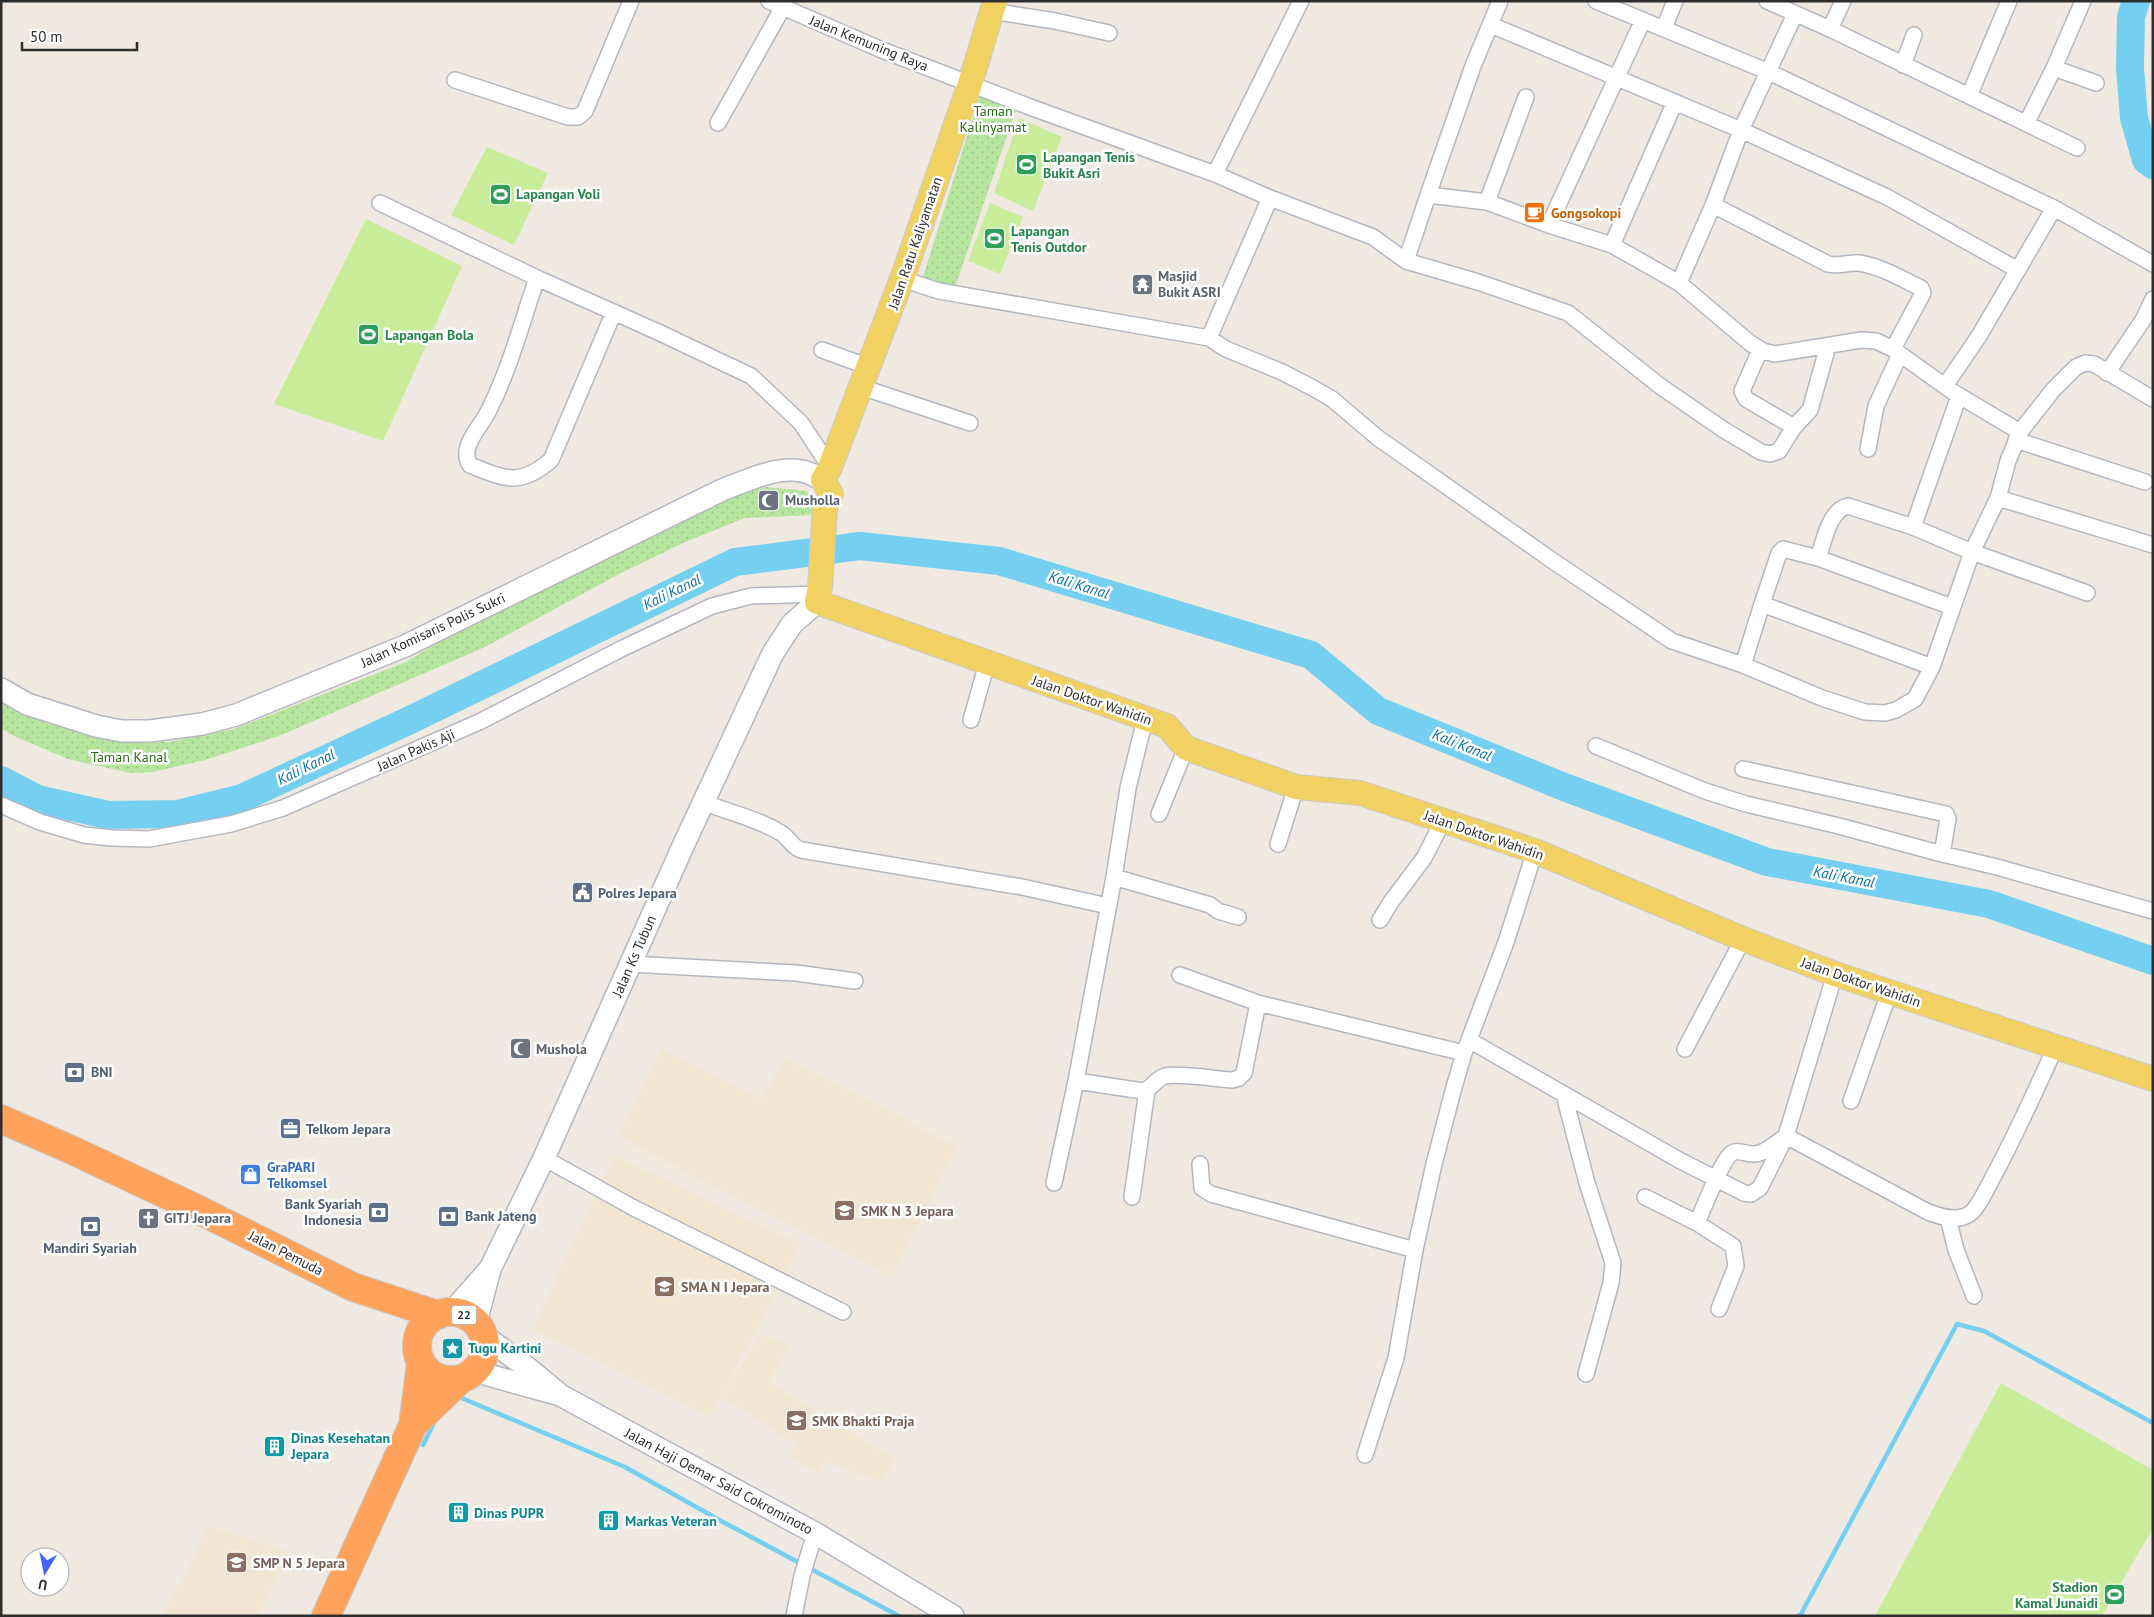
<svg xmlns="http://www.w3.org/2000/svg" width="2154" height="1617" font-family="'PT Sans',sans-serif">
  <style>
    .education { fill: #f0e6d1 }
    .park { fill: url(#park-dots) }
    .pitch { fill: #c9ec9a }
    .lines { fill: none; stroke-linecap: round; stroke-linejoin: round }
    .stream { stroke: #75cff0; stroke-width: 4.5 }
    .river { stroke: #75cff0; stroke-width: 28 }
    .street-casing { stroke: #b4b7c1; stroke-width: 18 }
    .secondary-casing { stroke: #b4b7c1; stroke-width: 24 }
    .primary-casing { stroke: #c9c9c9; stroke-width: 26 }
    .highway-casing { stroke: #c9c9c9; stroke-width: 30 }
    .street { stroke: #fff; stroke-width: 15 }
    .secondary { stroke: #fff; stroke-width: 21 }
    .primary { stroke: #f2d163; stroke-width: 24 }
    .highway { stroke: #ffa35c; stroke-width: 28 }
    .labels { text-anchor: middle; stroke-width: 5; stroke-linejoin: round; paint-order: stroke }
    .shield { fill: #fff; stroke: #6d6d6d; stroke-width: 1 }
    .shield-label { font-size: 12px; font-weight: bold; fill: #2e2e2e }
    .street-label { font-size: 14px; fill: #2e2e2e; stroke: #fff }
    .park-label { font-size: 14px; fill: #2c6e1b; stroke: #fff }
    .leisure-label { font-size: 14px; font-weight: bold; fill: #27864d; stroke: #fff; text-anchor: start }
    .food-label { font-size: 14px; font-weight: bold; fill: #c56008; stroke: #fff; text-anchor: start }
    .worship-label { font-size: 14px; font-weight: bold; fill: #5b616d; stroke: #fff; text-anchor: start }
    .service-label { font-size: 14px; font-weight: bold; fill: #4e5e75; stroke: #fff; text-anchor: start }
    .shop-label { font-size: 14px; font-weight: bold; fill: #366cbe; stroke: #fff; text-anchor: start }
    .education-label { font-size: 14px; font-weight: bold; fill: #785e54; stroke: #fff; text-anchor: start }
    .culture-label { font-size: 14px; font-weight: bold; fill: #0d838f; stroke: #fff; text-anchor: start }
    .water-label { font-size: 15px; font-style: italic; fill: #0d6fa3; stroke: #fff }
  </style>
  <defs>
    <pattern id="park-dots" width="8" height="8" patternUnits="userSpaceOnUse" patternTransform="scale(1.25)"><rect width="8" height="8" fill="#b6e59e"/><path d="M2 2h.1M6 6h.1" fill="none" stroke="#9dc588" stroke-width="1.8" stroke-linecap="round"/></pattern>
  </defs>
  <rect width="100%" height="100%" fill="#efe9e1"/>
  <path class="education" d="M 662,1048 L 762,1099 L 784,1058 L 957,1147 L 891,1276 L 617,1136 Z
    M 614,1156 L 801,1244 L 711,1416 L 532,1330 Z
    M 761,1334 L 791,1346 L 768,1382 L 896,1460 L 880,1481 L 826,1462 L 818,1473 L 789,1458 L 796,1445 L 722,1397 Z
    M 208,1526 L 289,1552 L 257,1616 L 161,1616 L 186,1573 Z"/>
  <path class="park" d="M 984,93 L 1016,110 L 955,287 L 923,277 L 980,95 Z
    M 766,487 L 806,491 L 815,497 L 817,515 L 745,518 L 685,542 L 619,574 L 485,647 L 279,736 L 205,760 L 153,772 L 130,773 L 68,759 L 14,736 L 1,728 L 1,700 L 45,723 L 114,741 L 169,742 L 234,729 L 406,662 L 465,626 L 747,491 Z"/>
  <path class="pitch" d="M 1019,118 L 1062,137 L 1033,211 L 994,193 Z
    M 487,147 L 548,173 L 514,245 L 451,215 Z
    M 990,203 L 1023,217 L 1000,274 L 968,261 Z
    M 366,219 L 462,266 L 383,441 L 274,404 Z
    M 2001,1383 L 2153,1470 L 2153,1528 L 2102,1616 L 1875,1616 Z"/>
  <g class="lines">
    <path class="stream" d="M 458,1398 L 459,1397 L 625,1467 L 723,1522 L 899,1616
      M 423,1445 L 436,1419
      M 1798,1616 L 1801,1614 L 1957,1324 L 1984,1331 L 2153,1423"/>
    <path class="river" d="M 2136,1 L 2131,17 L 2130,68 L 2134,118 L 2146,160 L 2153,165
      M 1,780 L 37,799 L 108,815 L 177,814 L 242,798 L 408,721 L 735,562 L 860,546 L 999,561 L 1311,655 L 1378,711 L 1564,787 L 1767,862 L 1989,904 L 2153,961"/>
    <defs>
      <path id="street" d="M 769,1 L 882,50 L 1030,107 L 1215,174 L 1270,198 L 1373,237 L 1406,261 L 1428,195 L 1487,202 L 1549,225 L 1612,245 L 1679,283 L 1750,343 L 1763,351 L 1775,354 L 1861,340 L 1876,341 L 1893,349 L 1953,392 L 2020,432 L 2053,390 L 2076,367 L 2085,363 L 2094,364 L 2153,399
        M 1596,1 L 1769,72 L 2054,208 L 2153,264
        M 1767,1 L 1830,29 L 2077,148
        M 991,11 L 1055,21 L 1109,33
        M 1491,25 L 1741,130 L 1887,197 L 2018,270
        M 1664,28 L 1675,1
        M 1830,29 L 1843,1
        M 1903,65 L 1914,35
        M 2054,68 L 2096,83
        M 455,80 L 568,117 L 578,117 L 585,111 L 631,1
        M 1969,96 L 2009,1
        M 2027,122 L 2054,68 L 2083,1
        M 718,123 L 783,7
        M 1215,174 L 1301,1
        M 1428,195 L 1473,66 L 1500,1
        M 1270,198 L 1209,338 L 1226,349 L 1282,372 L 1313,388 L 1332,399 L 1378,438 L 1553,561 L 1672,641 L 1743,665 L 1822,698 L 1865,712 L 1885,713 L 1896,710 L 1915,699 L 1932,667 L 1972,552 L 1998,498 L 2008,461 L 2020,432
        M 1487,202 L 1526,97
        M 380,203 L 537,278 L 658,332 L 751,376 L 801,423 L 830,467
        M 1713,205 L 1828,264 C 1840,267 1848,262 1859,263 C 1880,266 1902,279 1921,288 L 1923,293 L 1893,349
        M 1549,225 L 1643,20
        M 1612,245 L 1675,102
        M 1406,261 L 1478,282 L 1568,313 L 1660,386 L 1724,430 L 1761,452 L 1770,454 L 1779,451 L 1794,427 L 1810,410 L 1828,346
        M 537,278 C 522,322 510,368 489,410 C 482,426 458,447 470,465 C 504,479 520,487 551,460 L 614,312
        M 902,279 L 939,291 L 1209,338
        M 1679,283 L 1713,205 L 1741,130 L 1795,14
        M 822,350 L 869,367
        M 1760,350 L 1742,391 L 1746,399 L 1794,427
        M 2107,373 L 2143,320 L 2153,299
        M 1945,386 L 1979,336 L 2054,208
        M 861,387 L 970,423
        M 2016,440 L 2145,482
        M 1868,449 L 1876,406 L 1900,354
        M 1998,498 L 2153,545
        M 1913,527 L 1959,396
        M 1818,558 C 1824,542 1829,510 1848,506 L 1913,527 L 1972,552 L 2087,593
        M 1762,604 L 1779,553 L 1783,549 L 1818,558 L 1952,607
        M 1743,665 L 1762,604 L 1932,667
        M 971,720 L 987,663
        M 1596,746 L 1705,791 L 1746,804 L 1839,826 L 1942,854 L 1997,867 L 2153,911
        M 1743,769 L 1946,814 L 1948,819 L 1942,854
        M 703,802 C 727,812 759,819 781,833 C 789,838 792,847 801,850 L 1022,887 L 1108,906
        M 1,805 L 40,822 L 84,835 L 112,838 L 149,839 L 231,824 L 283,808 L 479,722 L 621,649 L 712,606 L 751,596 L 819,594
        M 1159,814 L 1186,748
        M 1278,844 L 1296,787
        M 1114,877 L 1210,905 L 1218,911 L 1238,917
        M 1380,920 L 1391,902 L 1424,858 L 1443,821
        M 630,964 L 796,973 L 855,981
        M 1180,975 L 1258,1003
        M 1469,1040 L 1679,1160 L 1744,1193 L 1751,1194 L 1760,1188 L 1786,1136 L 1835,974
        M 1685,1049 L 1743,939
        M 1076,1081 L 1143,1091 C 1152,1089 1155,1079 1165,1076 C 1180,1073 1215,1079 1232,1080 L 1239,1078 L 1244,1073 L 1258,1003 L 1464,1053
        M 1564,1095 L 1587,1183 L 1613,1263 L 1611,1283 L 1586,1374
        M 1851,1101 L 1889,993
        M 544,1158 L 632,1207 L 843,1312
        M 1200,1164 L 1202,1188 L 1211,1194 L 1415,1250
        M 1054,1183 L 1076,1081 L 1114,877 L 1128,788 L 1145,719
        M 1132,1197 L 1147,1090
        M 1645,1197 L 1697,1223 L 1733,1246 L 1736,1266 L 1719,1309
        M 1948,1218 L 1956,1250 L 1974,1296
        M 1697,1223 C 1703,1210 1722,1159 1732,1153 C 1739,1149 1748,1155 1755,1154 C 1766,1153 1777,1142 1786,1136 L 1928,1212 C 1941,1217 1960,1223 1972,1212 C 1980,1204 1986,1190 1992,1179 C 2015,1137 2035,1092 2055,1048
        M 1365,1455 L 1396,1358 L 1415,1250 L 1434,1164 L 1453,1091 L 1464,1053 L 1506,942 L 1535,851
        M 794,1616 L 802,1576 L 815,1533"/>
      <path id="secondary" d="M 1,689 L 27,704 L 96,726 L 122,731 L 150,731 L 202,724 L 236,715 L 405,646 L 722,490 C 746,481 776,466 801,471 C 809,472 816,476 823,480
        M 452,1312 L 488,1271
        M 476,1323 L 490,1269 L 544,1158 L 683,846 L 773,653 L 792,624 L 817,602
        M 483,1335 L 529,1369 L 558,1393
        M 474,1371 L 560,1395 L 815,1533 L 953,1616"/>
      <path id="primary" d="M 995,1 L 970,84 L 902,279 L 830,467 L 823,480 L 831,494 L 825,508 L 820,587 L 817,602 L 1167,726 L 1186,748 L 1296,787 L 1360,793 L 1535,851 L 1743,939 L 1835,974 L 2153,1079"/>
      <path id="highway" d="M 1,1119 L 74,1151 L 195,1208 L 353,1287 L 438,1315
        M417 1346a34 34 0 1 1 68 0a34 34 0 1 1-68 0Z
        M 413,1425 L 461,1379
        M 326,1616 L 413,1425 L 421,1363"/>
    </defs>
    <use href="#street" class="street-casing"/>
    <use href="#secondary" class="secondary-casing"/>
    <use href="#primary" class="primary-casing"/>
    <use href="#highway" class="highway-casing"/>
    <use href="#street" class="street"/>
    <use href="#secondary" class="secondary"/>
    <use href="#primary" class="primary"/>
    <use href="#highway" class="highway"/>
  </g>
  <defs>
    <symbol id="stadium-square" viewBox="-11 -11 22 22"><rect x="-9" y="-9" width="18" height="18" rx="4" fill="#2e9e5b" stroke="#fff"/><path d="M0-5a6.5 5 0 1 0 0 10a6.5 5 0 1 0 0-10ZM-3.5-1.8h7v3.6h-7Z" fill="#fff"/></symbol>
    <symbol id="cafe-square" viewBox="-11 -11 22 22"><rect x="-9" y="-9" width="18" height="18" rx="4" fill="#e8710a" stroke="#fff"/><path d="M-5.5-4.5H6V0H3Q3 3.5 0 3.5H-2.5Q-5.5 3.5-5.5 0ZM3-3.2v2h1.7v-2ZM-6 4.5H4V6H-6Z" fill="#fff"/></symbol>
    <symbol id="temple-square" viewBox="-11 -11 22 22"><rect x="-9" y="-9" width="18" height="18" rx="4" fill="#6b7280" stroke="#fff"/><path d="M0-6L5-2H3V0L6.5 2.5H4V6H1.5V3h-3V6H-4V2.5H-6.5L-3 0V-2H-5Z" fill="#fff"/></symbol>
    <symbol id="mosque-square" viewBox="-11 -11 22 22"><rect x="-9" y="-9" width="18" height="18" rx="4" fill="#6b7280" stroke="#fff"/><path d="M3.5-4.9A6 6 0 1 0 3.5 4.9A5 5 0 1 1 3.5-4.9Z" fill="#fff"/></symbol>
    <symbol id="civic-square" viewBox="-11 -11 22 22"><rect x="-9" y="-9" width="18" height="18" rx="4" fill="#5c6f8a" stroke="#fff"/><path d="M-.6-6.5H3V-4.5H.6V-3L4-1V1h2V6H-6V1h2V-1L-.6-3ZM-1.2 2.5V6h2.4V2.5Z" fill="#fff"/></symbol>
    <symbol id="bank-square" viewBox="-11 -11 22 22"><rect x="-9" y="-9" width="18" height="18" rx="4" fill="#5c6f8a" stroke="#fff"/><path d="M-6-4H6V4H-6ZM0-2.3a2.3 2.3 0 1 0 0 4.6a2.3 2.3 0 1 0 0-4.6Z" fill="#fff"/></symbol>
    <symbol id="office-square" viewBox="-11 -11 22 22"><rect x="-9" y="-9" width="18" height="18" rx="4" fill="#5c6f8a" stroke="#fff"/><path d="M-6-3h4V-5.5h4V-3h4V5H-6ZM-1-4.5V-3h2v-1.5ZM-6 0V1H6V0Z" fill="#fff"/></symbol>
    <symbol id="shop-square" viewBox="-11 -11 22 22"><rect x="-9" y="-9" width="18" height="18" rx="4" fill="#3f7fe0" stroke="#fff"/><path d="M-5-2.5h2.3a2.7 3.5 0 0 1 5.4 0H5L5.5 6h-11ZM-1.5-2.5h3a1.5 2.3 0 0 0-3 0Z" fill="#fff"/></symbol>
    <symbol id="school-square" viewBox="-11 -11 22 22"><rect x="-9" y="-9" width="18" height="18" rx="4" fill="#8d6e63" stroke="#fff"/><path d="M0-5L7-2L0 1L-7-2ZM-4 1L0 2.5L4 1V4Q0 6-4 4Z" fill="#fff"/></symbol>
    <symbol id="church-square" viewBox="-11 -11 22 22"><rect x="-9" y="-9" width="18" height="18" rx="4" fill="#6b7280" stroke="#fff"/><path d="M-1.2-6h2.4v3.5h3.3v2.4h-3.3V6h-2.4V-.1h-3.3v-2.4h3.3Z" fill="#fff"/></symbol>
    <symbol id="sight-square" viewBox="-11 -11 22 22"><rect x="-9" y="-9" width="18" height="18" rx="4" fill="#0f9aa8" stroke="#fff"/><path d="M0-6L1.8-2.2L6-1.7L2.9 1.2L3.7 5.4L0 3.3L-3.7 5.4L-2.9 1.2L-6-1.7L-1.8-2.2Z" fill="#fff"/></symbol>
    <symbol id="building-square" viewBox="-11 -11 22 22"><rect x="-9" y="-9" width="18" height="18" rx="4" fill="#0f9aa8" stroke="#fff"/><path d="M-4-6H4V6H1V3H-1V6H-4ZM-2.5-4.3h1.7v1.8h-1.7ZM.8-4.3h1.7v1.8H.8ZM-2.5-1h1.7V.8h-1.7ZM.8-1h1.7V.8H.8Z" fill="#fff"/></symbol>
  </defs>
  <g fill-rule="evenodd">
    <use href="#stadium-square" x="1014" y="152" width="25" height="25"/>
    <use href="#stadium-square" x="488" y="182" width="25" height="25"/>
    <use href="#cafe-square" x="1522" y="200" width="25" height="25"/>
    <use href="#stadium-square" x="982" y="226" width="25" height="25"/>
    <use href="#temple-square" x="1130" y="272" width="25" height="25"/>
    <use href="#stadium-square" x="356" y="322" width="25" height="25"/>
    <use href="#mosque-square" x="756" y="488" width="25" height="25"/>
    <use href="#civic-square" x="570" y="880" width="25" height="25"/>
    <use href="#mosque-square" x="508" y="1036" width="25" height="25"/>
    <use href="#bank-square" x="62" y="1060" width="25" height="25"/>
    <use href="#office-square" x="278" y="1116" width="25" height="25"/>
    <use href="#shop-square" x="238" y="1162" width="25" height="25"/>
    <use href="#school-square" x="832" y="1198" width="25" height="25"/>
    <use href="#bank-square" x="366" y="1200" width="25" height="25"/>
    <use href="#bank-square" x="436" y="1204" width="25" height="25"/>
    <use href="#church-square" x="136" y="1206" width="25" height="25"/>
    <use href="#bank-square" x="78" y="1214" width="25" height="25"/>
    <use href="#school-square" x="652" y="1274" width="25" height="25"/>
    <use href="#sight-square" x="440" y="1336" width="25" height="25"/>
    <use href="#school-square" x="784" y="1408" width="25" height="25"/>
    <use href="#building-square" x="262" y="1434" width="25" height="25"/>
    <use href="#building-square" x="446" y="1500" width="25" height="25"/>
    <use href="#building-square" x="596" y="1508" width="25" height="25"/>
    <use href="#school-square" x="224" y="1550" width="25" height="25"/>
    <use href="#stadium-square" x="2102" y="1582" width="25" height="25"/>
  </g>
  <g class="labels">
    <rect class="shield" x="451.5" y="1305.5" width="25" height="19" rx="4"/>
    <g class="shield-label">
      <text x="464" y="1319">22</text>
    </g>
    <g class="street-label">
      <text transform="translate(869 43) rotate(22)" y="5">Jalan Kemuning Raya</text>
      <text transform="translate(915 243) rotate(-71)" y="5">Jalan Ratu Kaliyamatan</text>
      <text transform="translate(433 630) rotate(-25)" y="5">Jalan Komisaris Polis Sukri</text>
      <text transform="translate(1092 700) rotate(19)" y="5">Jalan Doktor Wahidin</text>
      <text transform="translate(416 750) rotate(-24)" y="5">Jalan Pakis Aji</text>
      <text transform="translate(1484 835) rotate(19)" y="5">Jalan Doktor Wahidin</text>
      <text transform="translate(634 956) rotate(-66)" y="5">Jalan Ks Tubun</text>
      <text transform="translate(1861 982) rotate(19)" y="5">Jalan Doktor Wahidin</text>
      <text transform="translate(286 1253) rotate(27)" y="5">Jalan Pemuda</text>
      <text transform="translate(719 1481) rotate(28)" y="5">Jalan Haji Oemar Said Cokrominoto</text>
    </g>
    <g class="park-label">
      <text x="993" y="116">Taman<tspan x="993" dy="16">Kalinyamat</tspan></text>
      <text x="129" y="762">Taman Kanal</text>
    </g>
    <g class="leisure-label">
      <text x="1043" y="162">Lapangan Tenis<tspan x="1043" dy="16">Bukit Asri</tspan></text>
      <text x="516" y="199">Lapangan Voli</text>
      <text x="1011" y="236">Lapangan<tspan x="1011" dy="16">Tenis Outdor</tspan></text>
      <text x="385" y="340">Lapangan Bola</text>
      <text x="2098" y="1592" text-anchor="end">Stadion<tspan x="2098" dy="16">Kamal Junaidi</tspan></text>
    </g>
    <g class="food-label">
      <text x="1551" y="218">Gongsokopi</text>
    </g>
    <g class="worship-label">
      <text x="1158" y="281">Masjid<tspan x="1158" dy="16">Bukit ASRI</tspan></text>
      <text x="785" y="505">Musholla</text>
      <text x="536" y="1054">Mushola</text>
      <text x="164" y="1223">GITJ Jepara</text>
    </g>
    <g class="service-label">
      <text x="598" y="898">Polres Jepara</text>
      <text x="91" y="1077">BNI</text>
      <text x="306" y="1134">Telkom Jepara</text>
      <text x="362" y="1209" text-anchor="end">Bank Syariah<tspan x="362" dy="16">Indonesia</tspan></text>
      <text x="465" y="1221">Bank Jateng</text>
      <text x="90" y="1253" text-anchor="middle">Mandiri Syariah</text>
    </g>
    <g class="shop-label">
      <text x="267" y="1172">GraPARI<tspan x="267" dy="16">Telkomsel</tspan></text>
    </g>
    <g class="education-label">
      <text x="861" y="1216">SMK N 3 Jepara</text>
      <text x="681" y="1292">SMA N I Jepara</text>
      <text x="812" y="1426">SMK Bhakti Praja</text>
      <text x="253" y="1568">SMP N 5 Jepara</text>
    </g>
    <g class="culture-label">
      <text x="468" y="1353">Tugu Kartini</text>
      <text x="291" y="1443">Dinas Kesehatan<tspan x="291" dy="16">Jepara</tspan></text>
      <text x="474" y="1518">Dinas PUPR</text>
      <text x="625" y="1526">Markas Veteran</text>
    </g>
    <g class="water-label">
      <text transform="translate(1079 585) rotate(17)" y="5">Kali Kanal</text>
      <text transform="translate(672 592) rotate(-26)" y="5">Kali Kanal</text>
      <text transform="translate(1462 745) rotate(22)" y="5">Kali Kanal</text>
      <text transform="translate(306 767) rotate(-26)" y="5">Kali Kanal</text>
      <text transform="translate(1844 877) rotate(11)" y="5">Kali Kanal</text>
    </g>
  </g>
  <rect width="2154" height="1617" fill="none" stroke="#2e2e2e" stroke-width="5"/>
  <g transform="translate(45 1572) rotate(190)"><circle r="24" fill="#ffffff" stroke="#ababab"/>
  <path d="M0-4L9 19L0 12L-9 19Z" fill="#4264fb"/>
  <text y="-8" font-size="14" font-weight="bold" text-anchor="middle" fill="#2e2e2e">U</text>
  </g>
  <path d="M22 42v8h115v-8" fill="none" stroke="#2e2e2e" stroke-width="2.5"/>
  <text x="30" y="42" font-size="15" fill="#2e2e2e" stroke="#ffffff" stroke-width="4" paint-order="stroke">50 m</text>
</svg>
